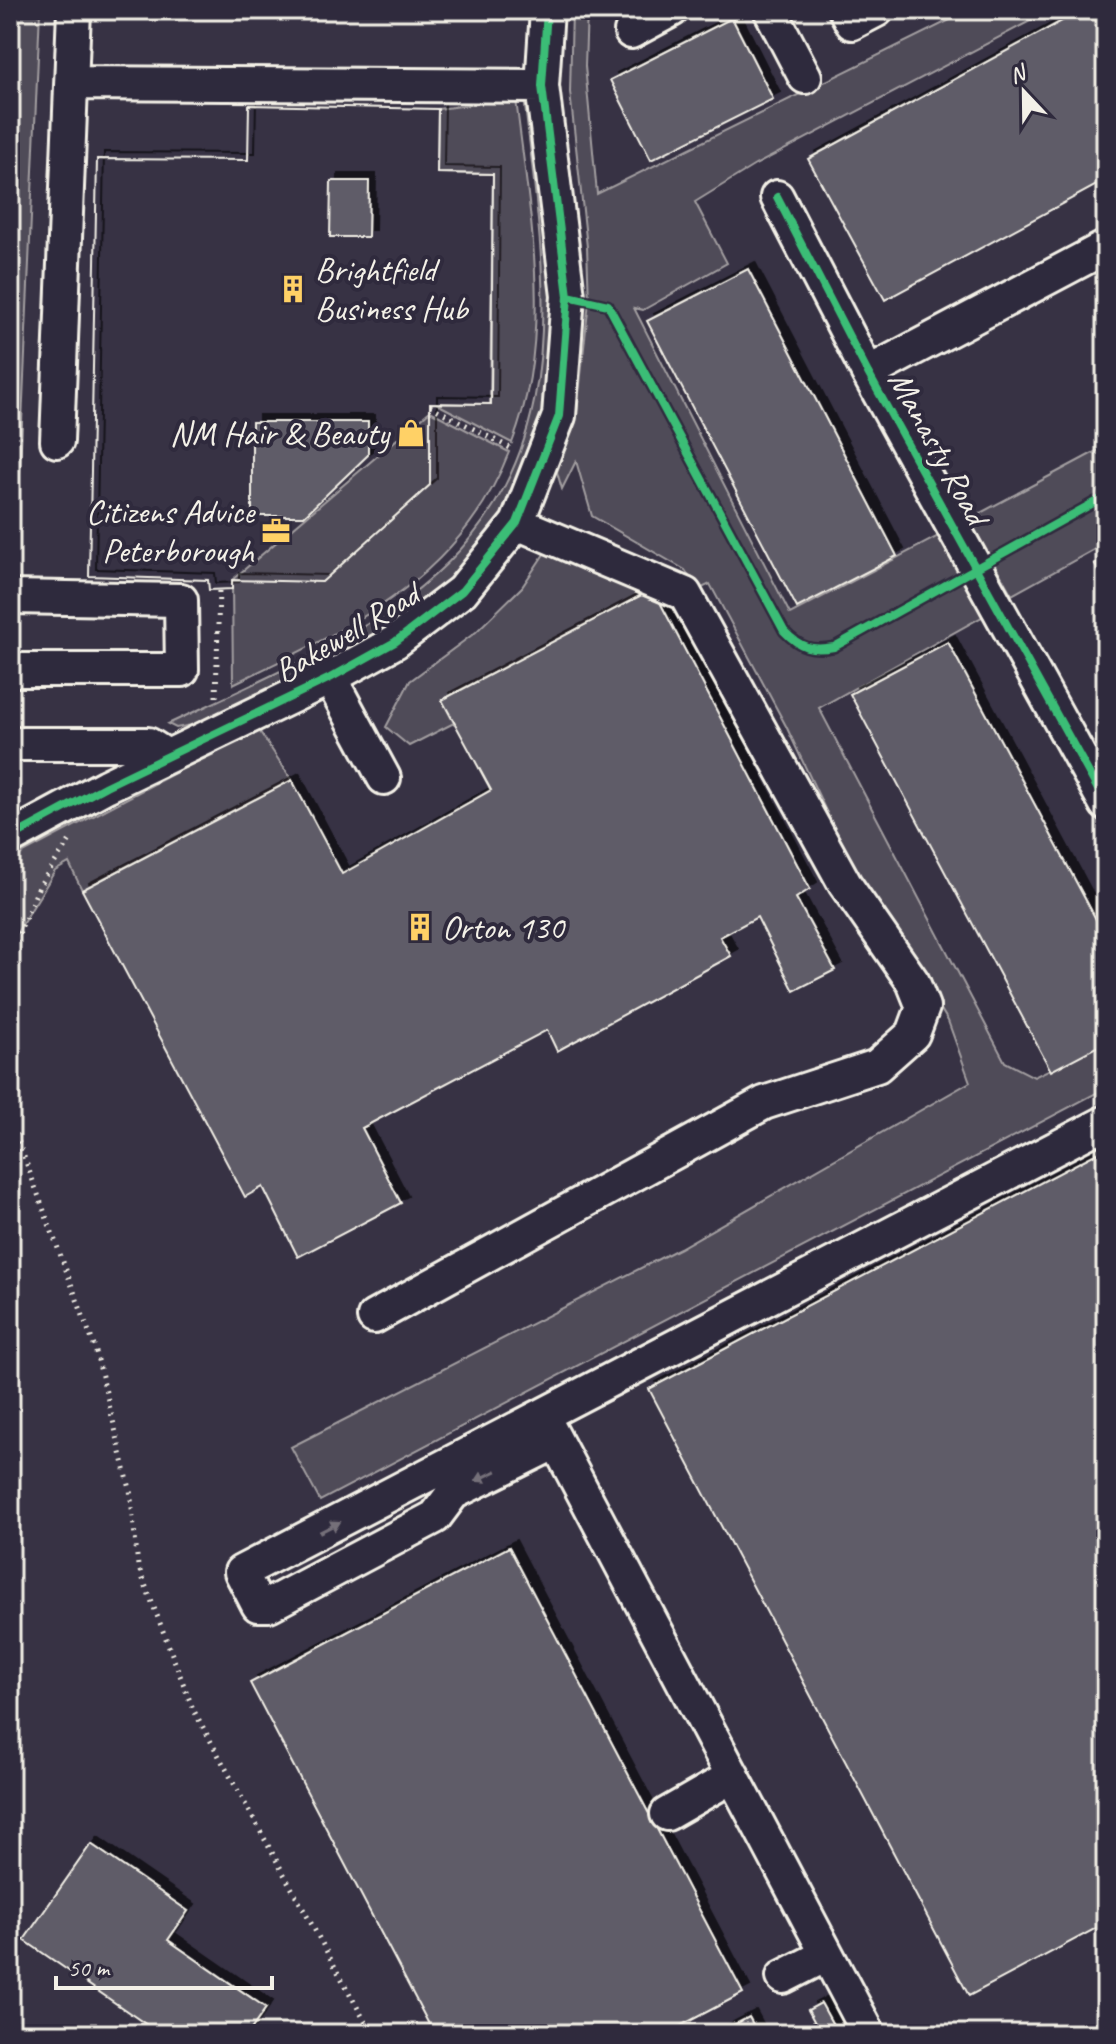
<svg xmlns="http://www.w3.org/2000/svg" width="1116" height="2044" font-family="Caveat,sans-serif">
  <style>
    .green { fill: #504b59; stroke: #a29ea0; stroke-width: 2 }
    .building { fill: #5f5c67; stroke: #f4f1e8; stroke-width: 2; fill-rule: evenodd; filter: url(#shadow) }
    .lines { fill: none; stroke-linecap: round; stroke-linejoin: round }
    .minor-casing { stroke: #f4f1e8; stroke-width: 38 }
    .path { stroke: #f4f1e8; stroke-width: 5; stroke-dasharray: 2 6; stroke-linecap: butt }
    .minor { stroke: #2f2a3d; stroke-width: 32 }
    .cycleway-casing { stroke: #2f2a3d; stroke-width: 13 }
    .cycleway { stroke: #3abd76; stroke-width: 8 }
    .oneway { fill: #747079 }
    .labels { text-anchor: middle; stroke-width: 8; stroke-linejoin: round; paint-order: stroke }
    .poi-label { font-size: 34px; fill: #f4f1e8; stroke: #2f2a3d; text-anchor: start }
    .street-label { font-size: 34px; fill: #f4f1e8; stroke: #2f2a3d }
  </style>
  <defs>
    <filter id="shadow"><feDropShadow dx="7" dy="-7" stdDeviation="0" flood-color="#0009"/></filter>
  </defs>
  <rect width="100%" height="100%" fill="#373244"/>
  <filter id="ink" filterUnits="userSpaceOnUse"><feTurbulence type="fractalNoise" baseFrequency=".0125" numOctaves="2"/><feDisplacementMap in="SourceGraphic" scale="16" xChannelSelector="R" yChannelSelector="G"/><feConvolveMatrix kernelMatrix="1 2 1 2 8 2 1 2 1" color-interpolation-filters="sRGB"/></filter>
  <g filter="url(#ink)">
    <path class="green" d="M 10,10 L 40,10 L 20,469 L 10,521 Z
      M 572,10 L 587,10 L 585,66 L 597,194 L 970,10 L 1051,10 L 755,165 L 695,202 L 727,263 L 643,310 L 634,308 L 790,614 L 944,533 L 987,614 L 819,708 L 1005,1062 L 1034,1077 L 1106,1042 L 1106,1088 L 320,1501 L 291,1447 L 680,1248 L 970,1082 L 948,1021 L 849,860 L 786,726 L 710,584 L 698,590 L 685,570 L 592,516 L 576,461 L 562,489 L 557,472 L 577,412 L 589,301 L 587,247 L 570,92 Z
      M 516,99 C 529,212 555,334 512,443 L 437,404 L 490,404 L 493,174 L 437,173 L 438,109 Z
      M 525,106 L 538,119 L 559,289 L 548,407 L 504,516 L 454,576 L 399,622 L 268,692 L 197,724 L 176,728 L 168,724 C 236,692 305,662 369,623 C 578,497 551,315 525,106 Z
      M 430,411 L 509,452 C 459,581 349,628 233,684 L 232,580 Z
      M 1106,446 L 1106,543 L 1012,595 L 969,519 Z
      M 555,548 L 653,589 L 442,700 L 454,723 L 409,746 L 386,727 L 410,681 L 476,632 L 522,587 L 544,554 Z
      M 258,729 L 292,780 L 82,890 L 69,863 L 55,871 L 10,944 L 10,860 Z"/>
    <path class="building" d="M 1082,10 L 1106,10 L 1106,180 L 885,300 L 808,159 Z
      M 732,18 L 773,99 L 651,160 L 610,80 Z
      M 249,105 L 438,109 L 437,173 L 493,174 L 491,404 L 430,403 L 430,485 L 322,582 L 232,580 L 232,589 L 209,590 L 208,580 L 89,576 L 97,159 L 248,160 ZM 331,181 L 369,181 L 368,237 L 330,237 ZM 252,422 L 368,422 L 368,455 L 304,516 L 252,516 Z
      M 249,105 L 438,109 L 437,173 L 493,174 L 491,404 L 430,403 L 430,485 L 322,582 L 232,580 L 232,589 L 209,590 L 208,580 L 89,576 L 97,159 L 248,160 Z
      M 748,269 L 897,556 L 797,608 L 647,321 Z
      M 1106,558 L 1106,585 L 1095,564 Z
      M 653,589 L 810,889 L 796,898 L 835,970 L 794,991 L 757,917 L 720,937 L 731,956 L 557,1051 L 547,1030 L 362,1128 L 401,1203 L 298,1257 L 263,1187 L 245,1197 L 82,890 L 292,780 L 342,874 L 491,790 L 442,700 Z
      M 948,642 L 1106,938 L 1106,1042 L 1051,1071 L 850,694 Z
      M 1097,1153 L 1106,1169 L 1106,1923 L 969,1996 L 649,1389 Z
      M 509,1547 L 743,1993 L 665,2034 L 434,2034 L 250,1683 Z
      M 91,1844 L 188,1911 L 168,1940 L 266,2008 L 248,2034 L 160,2034 L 24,1940 Z
      M 821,2003 L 838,2034 L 821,2034 L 808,2010 Z
      M 749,2017 L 758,2034 L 717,2034 Z"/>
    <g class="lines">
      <defs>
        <path id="minor" d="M 770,10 L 805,77
          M 845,10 L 852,23 L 877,10
          M 631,32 L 672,10
          M 72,83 L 542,86
          M 777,197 L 868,373 L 1106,804
          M 868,373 L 1106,247
          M 57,441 L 74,10
          M 10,597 L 181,600 L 182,670 L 10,670
          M 330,678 L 384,778
          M 10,744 L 148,744 L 167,756
          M 10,838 L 106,786 L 330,678 L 395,642 L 462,591 L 517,523 L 559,416 L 568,296 L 542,86 L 547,10
          M 374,1317 L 764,1103 L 877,1066 L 913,1034 L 923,1007 L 913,982 L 845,884 L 685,594 L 517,523
          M 547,1424 L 869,2034
          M 556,1442 L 453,1493 L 435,1517 L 269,1605 L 258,1605 L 241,1572 L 1106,1122
          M 667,1814 L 733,1776
          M 783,1977 L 826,1955"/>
      </defs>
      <use href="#minor" class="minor-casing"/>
      <path class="path" d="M 430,406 L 514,450
        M 216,697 L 219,589
        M 10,956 L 39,886 L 70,840
        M 10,1119 L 95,1348 L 130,1489 L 138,1566 L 193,1709 L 372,2034"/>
      <use href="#minor" class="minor"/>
      <defs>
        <path id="cycleway" d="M 777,197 L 868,373 L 1106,804
          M 568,296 L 608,305 L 784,631 C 800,648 812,651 834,647 L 1106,496
          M 10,838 L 106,786 L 330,678 L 395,642 L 462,591 L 517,523 L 559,416 L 568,296 L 542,86 L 547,10"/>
      </defs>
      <use href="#cycleway" class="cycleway-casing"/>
      <use href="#cycleway" class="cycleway"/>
    </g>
    <defs><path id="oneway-solid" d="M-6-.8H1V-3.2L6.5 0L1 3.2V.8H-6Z" transform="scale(2)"/></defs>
    <g class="oneway">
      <use href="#oneway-solid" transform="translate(486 1476) rotate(154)"/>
      <use href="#oneway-solid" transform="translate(330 1527) rotate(-27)"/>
    </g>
  </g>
  <defs>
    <symbol id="building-bare" viewBox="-9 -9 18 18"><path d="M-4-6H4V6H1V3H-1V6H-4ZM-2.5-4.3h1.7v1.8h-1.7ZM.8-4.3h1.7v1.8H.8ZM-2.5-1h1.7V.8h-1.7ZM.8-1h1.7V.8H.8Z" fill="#ffd166" stroke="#2f2a3d" stroke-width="2.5" paint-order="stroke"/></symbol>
    <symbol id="shop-bare" viewBox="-9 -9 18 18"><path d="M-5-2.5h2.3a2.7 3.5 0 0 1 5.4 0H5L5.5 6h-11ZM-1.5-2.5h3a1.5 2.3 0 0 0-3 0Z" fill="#ffd166" stroke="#2f2a3d" stroke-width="2.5" paint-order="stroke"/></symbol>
    <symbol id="office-bare" viewBox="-9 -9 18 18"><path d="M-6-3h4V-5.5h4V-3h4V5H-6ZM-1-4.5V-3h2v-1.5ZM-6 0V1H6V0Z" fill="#ffd166" stroke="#2f2a3d" stroke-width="2.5" paint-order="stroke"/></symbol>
  </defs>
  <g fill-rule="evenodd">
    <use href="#building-bare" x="273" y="269" width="40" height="40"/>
    <use href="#shop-bare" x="391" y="413" width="40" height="40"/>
    <use href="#office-bare" x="256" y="511" width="40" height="40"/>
    <use href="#building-bare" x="400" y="907" width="40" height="40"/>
  </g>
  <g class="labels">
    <g class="poi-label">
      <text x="315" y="281">Brightfield<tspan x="315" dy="39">Business Hub</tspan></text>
      <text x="389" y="445" text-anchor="end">NM Hair &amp; Beauty</text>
      <text x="254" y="523" text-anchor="end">Citizens Advice<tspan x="254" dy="39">Peterborough</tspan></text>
      <text x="442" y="939">Orton 130</text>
    </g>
    <g class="street-label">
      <text transform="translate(939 447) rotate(61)" y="12">Manasty Road</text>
      <text transform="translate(346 632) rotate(-31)" y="12">Bakewell Road</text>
    </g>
  </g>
  <rect width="1116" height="2044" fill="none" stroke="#2f2a3d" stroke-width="40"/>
  <rect x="20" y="20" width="1076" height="2004" fill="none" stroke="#f4f1e8" stroke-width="3" filter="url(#ink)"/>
  <g transform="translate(1024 92) rotate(338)" stroke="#2f2a3d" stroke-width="6" paint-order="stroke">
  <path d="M0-6L14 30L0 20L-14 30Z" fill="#f4f1e8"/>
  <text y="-12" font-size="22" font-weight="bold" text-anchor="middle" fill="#f4f1e8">N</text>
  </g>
  <path d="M56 1976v12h216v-12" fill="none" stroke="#f4f1e8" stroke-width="4"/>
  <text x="68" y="1976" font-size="24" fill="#f4f1e8" stroke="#2f2a3d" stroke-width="6" paint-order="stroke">50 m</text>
</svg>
